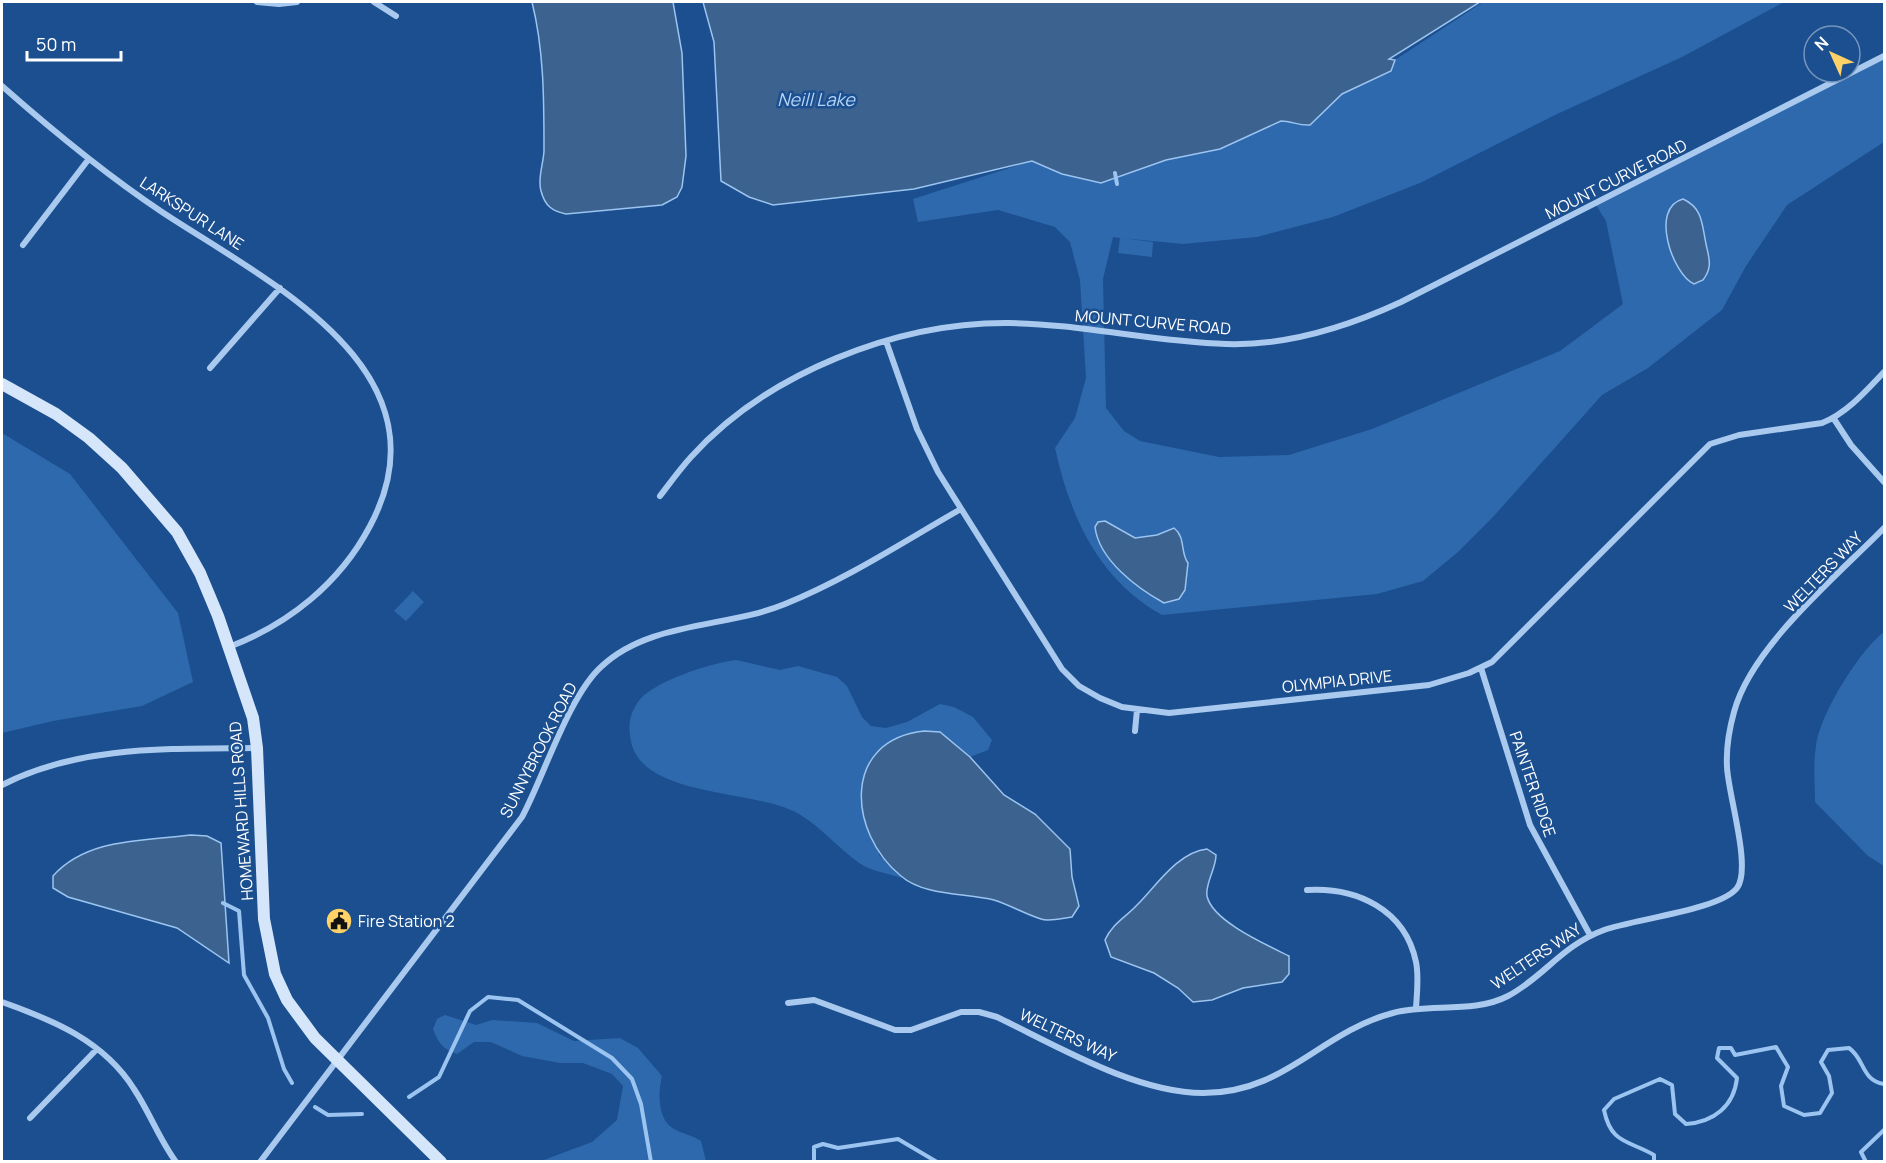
<svg xmlns="http://www.w3.org/2000/svg" width="1886" height="1163" font-family="Manrope,sans-serif">
  <style>
    .green { fill: #2e69ad }
    .water { fill: #3c6290; stroke: #9cc4f0; stroke-width: 1.5 }
    .lines { fill: none; stroke-linecap: round; stroke-linejoin: round }
    .stream { stroke: #9cc4f0; stroke-width: 4 }
    .street { stroke: #a9c9ee; stroke-width: 6 }
    .secondary { stroke: #d6e6fa; stroke-width: 12 }
    .labels { text-anchor: middle; stroke-width: 5; stroke-linejoin: round; paint-order: stroke }
    .street-label { font-size: 16px; fill: #fff; stroke: #1b4f8f }
    .poi-label { font-size: 16px; fill: #fff; stroke: #1b4f8f; text-anchor: start }
    .water-label { font-size: 18px; font-style: italic; fill: #b5d3f5; stroke: #1b4f8f }
  </style>
  <rect width="100%" height="100%" fill="#1b4f8f"/>
  <path class="green" d="M 703,2 L 1480,2 L 1426,36 L 1033,161 L 1062,174 L 1101,183 L 1166,160 L 1220,149 L 1281,121 C 1292,121 1299,126 1310,125 L 1342,94 L 1391,71 L 1395,60 L 1483,2 L 1784,2 L 1682,57 L 1555,115 L 1420,183 L 1333,217 L 1257,237 L 1183,244 L 1121,238 L 1153,242 L 1152,257 L 1118,253 L 1120,238 L 1113,237 L 1103,279 L 1106,408 L 1124,431 L 1140,441 L 1219,457 L 1289,455 L 1372,429 L 1560,351 L 1623,304 L 1606,221 L 1596,205 L 1884,56 L 1884,142 L 1787,205 L 1746,266 L 1722,310 L 1648,368 L 1602,395 L 1493,517 L 1458,552 L 1423,581 L 1377,594 L 1162,615 C 1099,580 1070,517 1055,448 L 1075,418 L 1086,378 L 1080,280 L 1070,242 L 1055,227 L 998,210 L 918,222 L 913,199 L 1028,162 L 914,189 L 773,205 L 749,197 L 721,181 L 714,42 Z
    M 2,433 L 70,474 L 178,613 L 193,682 L 142,706 L 53,721 L 2,733 Z
    M 413,591 L 424,602 L 406,621 L 394,611 Z
    M 1884,632 L 1884,866 L 1868,856 L 1815,802 C 1815,784 1813,764 1816,746 C 1820,714 1859,651 1884,632 Z
    M 736,660 L 780,670 L 798,666 L 837,677 L 847,686 L 862,717 L 871,726 L 886,728 L 907,722 L 940,704 L 954,707 L 973,717 L 992,740 L 988,750 L 970,757 L 940,732 L 910,733 L 889,742 L 879,855 L 902,878 C 889,874 871,871 859,863 C 838,848 821,827 799,814 C 759,789 642,799 631,741 C 628,726 629,715 638,702 C 651,682 711,663 736,660 Z
    M 445,1015 L 476,1025 L 492,1020 L 537,1023 L 574,1041 L 620,1038 L 638,1048 L 662,1076 C 658,1092 657,1120 674,1129 C 683,1134 692,1135 701,1141 L 706,1161 L 541,1161 L 592,1142 L 617,1120 L 623,1086 L 612,1074 L 583,1063 L 560,1063 L 522,1056 L 491,1042 L 474,1042 L 457,1054 C 443,1049 438,1043 433,1029 L 437,1019 Z"/>
  <path class="water" d="M 532,2 L 673,2 L 682,53 L 686,156 L 682,187 L 677,197 L 662,205 L 566,214 C 552,211 545,206 541,191 C 537,179 544,162 544,150 C 544,100 544,50 532,2 Z
    M 703,2 L 1480,2 L 1389,59 L 1395,60 L 1391,71 L 1342,94 L 1310,125 C 1299,126 1292,121 1281,121 L 1220,149 L 1166,160 L 1101,183 L 1062,174 L 1032,161 L 914,189 L 773,205 L 749,197 L 721,181 L 714,42 Z
    M 1683,199 C 1703,208 1702,225 1706,244 C 1709,258 1713,267 1703,280 L 1694,284 C 1673,275 1649,208 1683,199 Z
    M 1105,521 L 1135,538 L 1157,535 L 1174,528 C 1186,537 1180,553 1188,563 L 1185,590 L 1179,599 L 1164,603 C 1137,588 1099,560 1095,527 L 1098,522 Z
    M 924,731 L 940,732 L 970,757 L 1004,795 L 1035,814 L 1070,849 L 1072,877 L 1079,906 L 1072,917 C 1063,918 1049,922 1041,919 C 1025,914 1010,905 994,900 C 965,893 924,896 901,876 C 848,833 841,740 924,731 Z
    M 191,835 L 207,836 L 221,843 L 229,963 L 177,928 L 68,897 L 53,888 L 53,876 C 87,838 143,841 191,835 Z
    M 1207,849 L 1216,855 C 1216,869 1205,883 1207,896 C 1212,921 1267,945 1289,956 L 1289,974 L 1282,982 L 1243,988 L 1212,1000 L 1193,1002 L 1178,988 L 1154,973 L 1111,957 L 1105,940 C 1112,924 1126,917 1137,905 C 1156,886 1178,852 1207,849 Z"/>
  <g class="lines">
    <path class="stream" d="M 1115,173 L 1117,184
      M 223,903 L 239,911 L 244,975 L 268,1018 L 284,1069 L 292,1083
      M 409,1097 L 439,1077 L 470,1011 L 488,997 L 518,1000 L 612,1058 L 632,1079 L 641,1104 L 651,1162
      M 315,1107 L 328,1115 L 362,1114
      M 814,1162 L 814,1147 L 823,1144 L 838,1148 L 898,1139 L 937,1162
      M 1654,1162 L 1654,1155 C 1628,1140 1611,1144 1604,1110 L 1614,1099 L 1660,1079 L 1672,1085 L 1675,1114 L 1686,1124 C 1714,1122 1734,1106 1737,1078 L 1717,1058 L 1719,1048 L 1731,1048 L 1735,1055 L 1776,1047 L 1788,1067 L 1781,1086 L 1784,1106 L 1804,1115 L 1820,1113 L 1832,1093 L 1829,1076 L 1821,1062 L 1828,1050 L 1849,1048 C 1865,1059 1861,1080 1884,1084
      M 1866,1162 L 1861,1152 L 1884,1130"/>
    <path class="street" d="M 257,2 L 279,4 L 297,2
      M 374,2 L 396,16
      M 2,86 C 53,131 105,174 162,212 C 268,282 453,370 370,526 C 340,583 289,624 229,647
      M 23,245 L 88,160
      M 886,341 L 917,429 L 938,472 L 1062,669 L 1079,686 L 1100,698 L 1122,707 L 1169,713 L 1429,685 L 1469,673 L 1492,662 L 1710,444 L 1739,435 L 1822,423 C 1847,413 1866,391 1884,372
      M 210,368 L 280,288
      M 1834,419 L 1851,445 L 1884,482
      M 660,496 C 670,483 680,469 691,457 C 767,373 897,322 1009,323 C 1082,324 1153,342 1226,344 C 1287,346 1347,327 1401,302 L 1884,56
      M 1481,668 L 1530,825 L 1590,935
      M 1135,731 L 1137,710
      M 2,785 C 80,745 171,749 256,748
      M 1307,890 C 1356,887 1405,909 1416,962 C 1419,976 1417,993 1416,1008
      M 2,1002 C 53,1020 104,1041 134,1089 C 150,1113 159,1139 176,1162
      M 788,1003 L 814,1000 L 895,1030 L 911,1030 L 961,1012 L 979,1012 L 997,1017 C 1057,1046 1136,1093 1203,1093 C 1286,1093 1318,1033 1393,1013 C 1430,1003 1473,1014 1508,996 C 1544,977 1561,946 1604,930 C 1634,919 1720,910 1737,888 C 1752,868 1728,794 1727,767 C 1726,749 1729,730 1734,712 C 1751,647 1837,576 1884,528
      M 30,1118 L 97,1049
      M 260,1162 L 522,817 C 544,776 569,695 602,666 C 650,621 727,628 785,604 C 847,579 903,542 961,509"/>
    <path class="secondary" d="M 2,384 L 56,414 L 89,438 L 122,468 L 177,532 L 200,573 L 218,616 L 253,718 L 257,748 L 264,919 L 275,974 L 287,1000 L 315,1038 L 441,1162"/>
  </g>
  <defs>
    <symbol id="civic-disc" viewBox="-11 -11 22 22"><circle r="9.5" fill="#ffd166" stroke="#1b4f8f"/><path d="M-.6-6.5H3V-4.5H.6V-3L4-1V1h2V6H-6V1h2V-1L-.6-3ZM-1.2 2.5V6h2.4V2.5Z" fill="#111"/></symbol>
  </defs>
  <g fill-rule="evenodd">
    <use href="#civic-disc" x="324" y="906" width="30" height="30"/>
  </g>
  <g class="labels">
    <g class="street-label">
      <text transform="translate(1616 179) rotate(-27)" y="6">MOUNT CURVE ROAD</text>
      <text transform="translate(192 213) rotate(33)" y="6">LARKSPUR LANE</text>
      <text transform="translate(1153 322) rotate(5)" y="6">MOUNT CURVE ROAD</text>
      <text transform="translate(1823 572) rotate(-46)" y="6">WELTERS WAY</text>
      <text transform="translate(1337 681) rotate(-6)" y="6">OLYMPIA DRIVE</text>
      <text transform="translate(538 750) rotate(-63)" y="6">SUNNYBROOK ROAD</text>
      <text transform="translate(1533 784) rotate(71)" y="6">PAINTER RIDGE</text>
      <text transform="translate(241 811) rotate(-94)" y="6">HOMEWARD HILLS ROAD</text>
      <text transform="translate(1536 956) rotate(-34)" y="6">WELTERS WAY</text>
      <text transform="translate(1068 1035) rotate(25)" y="6">WELTERS WAY</text>
    </g>
    <g class="poi-label">
      <text x="358" y="927">Fire Station 2</text>
    </g>
    <g class="water-label">
      <text x="816" y="106">Neill Lake</text>
    </g>
  </g>
  <rect width="1886" height="1163" fill="none" stroke="#ffffff" stroke-width="6"/>
  <g transform="translate(1832 54) rotate(315)"><circle r="28" fill="#1b4f8f" stroke="#7695bc" stroke-width="1.5"/>
  <path d="M0-4.5L10 22L0 15L-10 22Z" fill="#ffd166"/>
  <text y="-9" font-size="16" font-weight="bold" text-anchor="middle" fill="#ffffff">N</text>
  </g>
  <path d="M27 51v9h94v-9" fill="none" stroke="#ffffff" stroke-width="3"/>
  <text x="36" y="51" font-size="18" fill="#ffffff" stroke="#1b4f8f" stroke-width="4.5" paint-order="stroke">50 m</text>
</svg>
